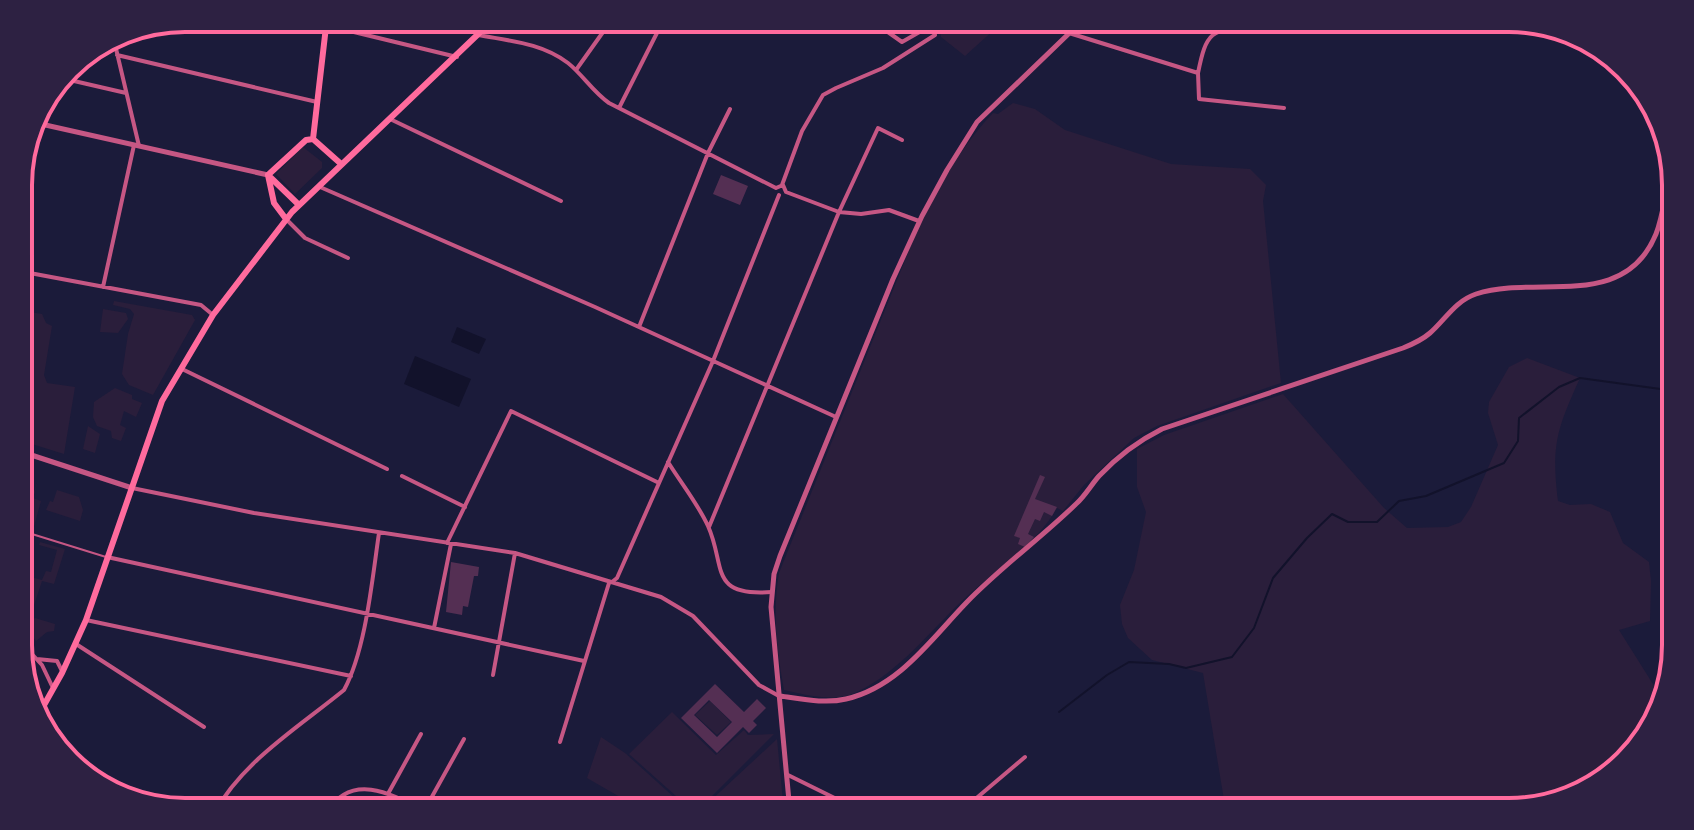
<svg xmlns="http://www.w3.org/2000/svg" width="1694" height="830" font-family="'PT Serif',serif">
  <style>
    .green { fill: #2a1e3b }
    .water { fill: #12122b }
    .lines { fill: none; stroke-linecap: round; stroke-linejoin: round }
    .stream { stroke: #12122b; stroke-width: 2 }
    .building { fill: #542f53; fill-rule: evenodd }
    .service { stroke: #c65784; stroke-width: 2 }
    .minor { stroke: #c65784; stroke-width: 4 }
    .tertiary { stroke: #c65784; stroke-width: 5 }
    .primary { stroke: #ff6b9d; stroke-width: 6 }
    .rim { fill: none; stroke: #ff6b9d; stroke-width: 4 }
  </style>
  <rect width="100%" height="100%" fill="#1b1b3a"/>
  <path class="green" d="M 932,18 L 1007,18 L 965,56 L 941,37 L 940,29 L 930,19 Z
    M 1013,103 L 1035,109 L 1065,130 L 1171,164 L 1250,169 L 1266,185 L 1263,201 L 1281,383 L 1157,426 L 1134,438 L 1084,485 L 1063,511 L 1057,508 C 1035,546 996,569 964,599 C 931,630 899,672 857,692 C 835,703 807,695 784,690 C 777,651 772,612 779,573 L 918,228 C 939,186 960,148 993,113 L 998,114 Z
    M 303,147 L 322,162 L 322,168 L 295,194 L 276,174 Z
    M 114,301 L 192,315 L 195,320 L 153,395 L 129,385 L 122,374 L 128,334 L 134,314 L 130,309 L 113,305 Z
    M 103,309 L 126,313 L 128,319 L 118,333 L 100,332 Z
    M 19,310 L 42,314 L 46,323 L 52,326 L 44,375 L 47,383 L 75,387 L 64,454 L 19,440 Z
    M 1527,358 L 1580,378 C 1557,429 1551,445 1558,501 L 1570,505 L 1591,504 L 1610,512 L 1623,543 L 1649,562 L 1651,581 L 1650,621 L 1619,630 L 1663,700 L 1659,718 L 1602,784 L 1519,812 L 1226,812 L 1203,673 L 1152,660 L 1128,638 L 1122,624 L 1120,605 L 1134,570 L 1146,512 L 1137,487 L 1137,449 L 1164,435 L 1283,394 L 1384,508 L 1407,528 L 1448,527 L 1461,522 L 1471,507 L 1498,445 L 1488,413 L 1489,402 L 1509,367 Z
    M 115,388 L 132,395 L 132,399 L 142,403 L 136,417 L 124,411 L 120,425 L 126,428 L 121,441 L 112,438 L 111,431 L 97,426 L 93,417 L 94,402 Z
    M 88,426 L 100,434 L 95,453 L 83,449 Z
    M 38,481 L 33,498 L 41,501 L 33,530 L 26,528 L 32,505 L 28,504 L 28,500 L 19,497 L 19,487 L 34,492 Z
    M 57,490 L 79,497 L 83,510 L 80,521 L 46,510 L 50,501 L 53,502 Z
    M 40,542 L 65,549 L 54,584 L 42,581 L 33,608 L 26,604 L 31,599 L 26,592 L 28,589 L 19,580 L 19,574 L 42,580 L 46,571 L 51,572 L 57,550 L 39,545 Z
    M 35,618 L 55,624 L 54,631 L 47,632 L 36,641 L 24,625 Z
    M 710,701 L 731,722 L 717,735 L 695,715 Z
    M 672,712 L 716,755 L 744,730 L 748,735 L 774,734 L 710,798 L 676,796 L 629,754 Z
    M 601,737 L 625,753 L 676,799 L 708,803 L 777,739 L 784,812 L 646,812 L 587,778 Z"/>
  <path class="water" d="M 457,327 L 486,339 L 479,354 L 451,342 Z
    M 415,356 L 471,379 L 459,407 L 404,384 Z"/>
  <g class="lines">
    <path class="stream" d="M 1059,712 L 1107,675 L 1129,662 L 1169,664 L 1186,668 L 1232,657 L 1254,628 L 1273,578 L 1307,538 L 1332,514 L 1348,522 L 1377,522 L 1399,501 L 1426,496 L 1504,463 L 1518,441 L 1519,418 L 1559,387 L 1580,378 L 1675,391"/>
  </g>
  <path class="building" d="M 721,175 L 748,186 L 740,205 L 713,194 Z
    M 1040,475 L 1045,477 L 1035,499 L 1057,507 L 1052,516 L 1044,512 L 1040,521 L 1035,519 L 1028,534 L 1034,537 L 1025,547 L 1018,544 L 1020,538 L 1014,536 Z
    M 451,562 L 479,567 L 478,576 L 474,576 L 468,607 L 463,606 L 462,615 L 446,612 Z
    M 715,684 L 744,712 L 757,699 L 766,708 L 753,721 L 757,725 L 749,733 L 743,727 L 717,753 L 681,718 ZM 709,700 L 732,722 L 717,737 L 694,715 Z"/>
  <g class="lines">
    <path class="service" d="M 19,530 L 106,557"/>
    <path class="minor" d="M 296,18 L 457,57
      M 1069,33 L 1198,73 L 1199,99 L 1284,108
      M 478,35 C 510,41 542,43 568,63 C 583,75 593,92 609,103 L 776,188 L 783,185 L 786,192 L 839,212 L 861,214 L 889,210 L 919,221
      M 113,36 L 139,146
      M 117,55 L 317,102
      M 576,70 L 613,18
      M 1198,73 C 1206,33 1211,27 1252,29 L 1254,18
      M 61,78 L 126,93
      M 619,108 L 664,19
      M 390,119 L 561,201
      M 782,185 L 802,131 L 823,95 L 836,88 L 883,68 L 935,35 L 930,26 L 902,42 L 868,18
      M 320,187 L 595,307 L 836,417
      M 286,219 L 305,238 L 348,258
      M 19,271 L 201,305 L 213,315
      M 103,287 L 134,145
      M 639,327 L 708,153 L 730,109
      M 182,369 L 387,469
      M 668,462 C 681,483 698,504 708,526 C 726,566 708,597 772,592
      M 402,476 L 465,507
      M 132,488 L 254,513 L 515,553 L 661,597 L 693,616 L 759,685 L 779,696
      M 709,527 L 839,212 L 878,128 L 902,140
      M 447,543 L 511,411 L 657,482
      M 107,557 L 584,661
      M 612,582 L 617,578 L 713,361 L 779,195
      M 86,620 L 351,676
      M 434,628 L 451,544
      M 19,640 L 42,665 L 53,688
      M 76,644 L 204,727
      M 37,659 L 57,661 L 62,671
      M 493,675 L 515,553
      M 560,742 L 609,583
      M 788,775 L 863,812
      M 1594,786 L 1603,775 L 1621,762
      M 389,792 L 421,734
      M 424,811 L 464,739
      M 215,812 C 243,761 300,726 344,690 C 366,649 372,580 379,533
      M 327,812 C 353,770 395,796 426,812
      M 960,812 L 1025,757"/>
    <path class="tertiary" d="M 32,122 L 268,175
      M 19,451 L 132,488
      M 780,696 C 802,699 825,704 846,699 C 899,687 932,638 967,602 C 1001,567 1041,538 1076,504 C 1085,496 1091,485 1099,476 C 1117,457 1138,441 1162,429 L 1403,348 C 1413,344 1422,340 1430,333 C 1445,320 1455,301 1476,294 C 1538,274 1624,312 1656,234 C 1665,211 1665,186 1674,162
      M 790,812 L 771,607 L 774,574 L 780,556 L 893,279 L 922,216 L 947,170 L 977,122 L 1085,18"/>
    <path class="primary" d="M 313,139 L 327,18
      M 313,139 L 340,163
      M 268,175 L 306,140 L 313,139
      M 268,175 L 274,203 L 286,219
      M 268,175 L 299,205
      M 39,714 L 62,673 L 86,620 L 162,401 L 213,315 L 292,212 L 495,18"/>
  </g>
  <path d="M0 0H1694V830H0ZM185 32H1509A153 153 0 0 1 1662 185V645A153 153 0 0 1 1509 798H185A153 153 0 0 1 32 645V185A153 153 0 0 1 185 32Z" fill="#2d2142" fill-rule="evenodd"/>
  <path class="rim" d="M185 32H1509A153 153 0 0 1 1662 185V645A153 153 0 0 1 1509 798H185A153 153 0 0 1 32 645V185A153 153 0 0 1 185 32Z"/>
</svg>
